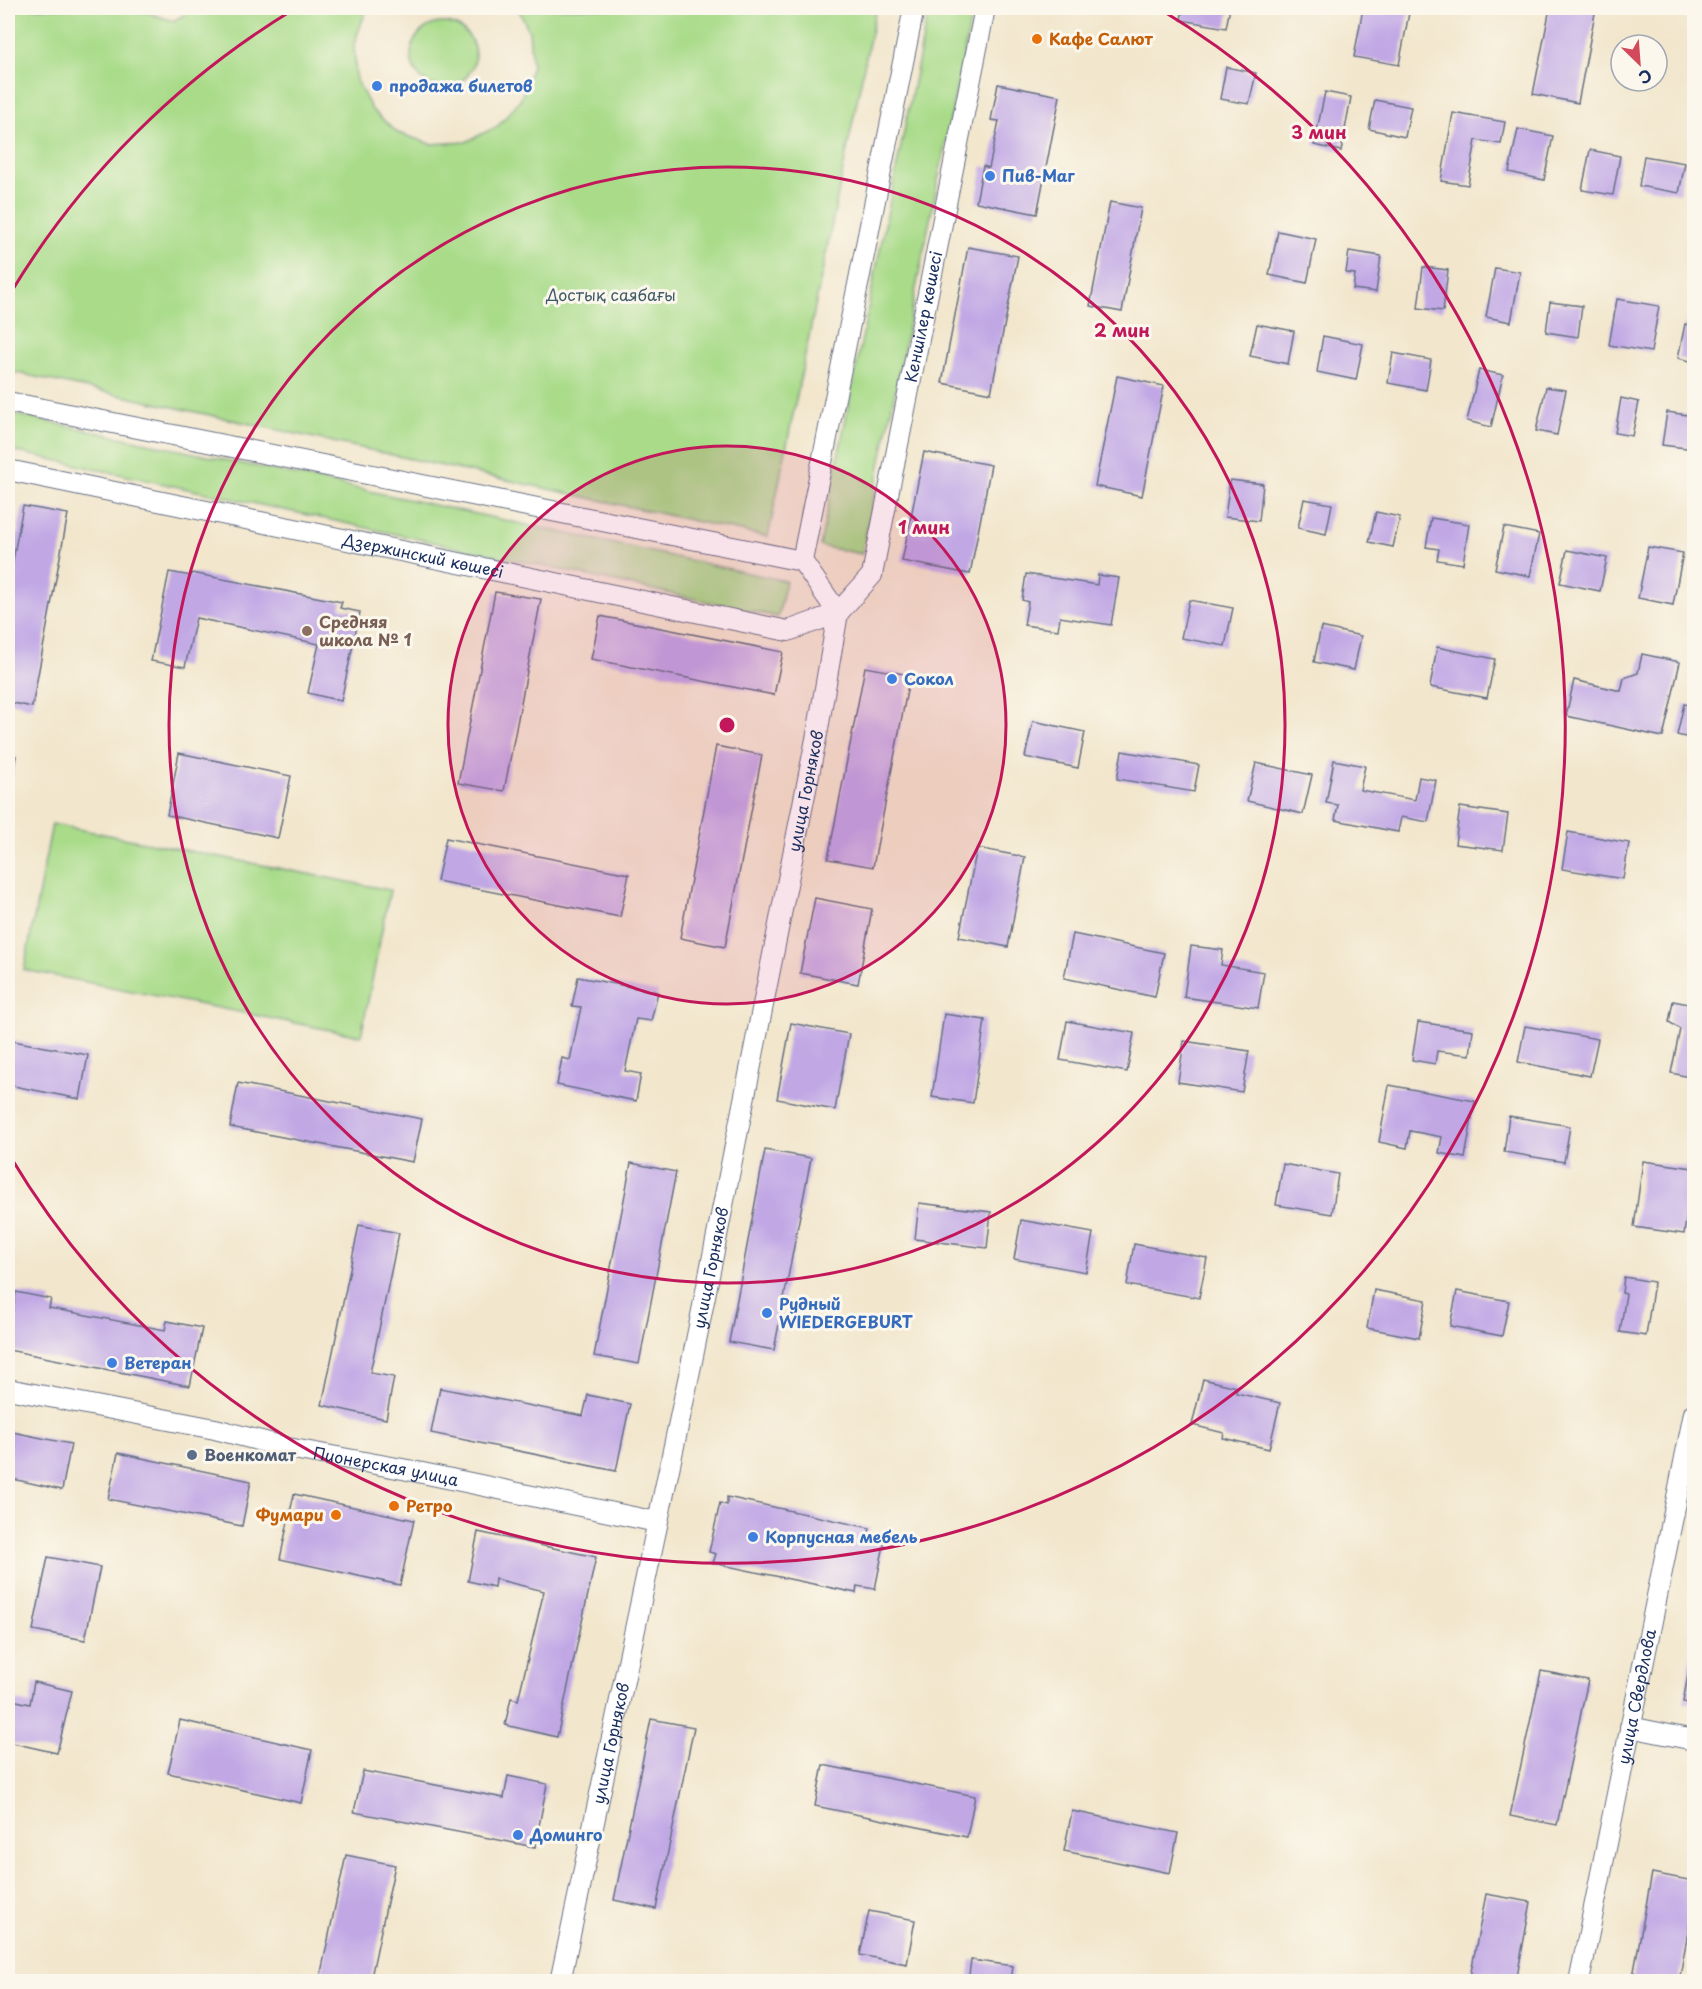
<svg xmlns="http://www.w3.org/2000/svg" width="1702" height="1989" font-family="'Playpen Sans',sans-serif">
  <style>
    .green { fill: #a9db89; stroke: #628574; stroke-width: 1.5 }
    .building { fill: #c1a8e5 }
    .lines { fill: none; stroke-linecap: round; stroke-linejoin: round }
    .street-casing { stroke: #666f84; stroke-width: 22 }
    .street { stroke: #fff; stroke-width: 20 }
    .ring { fill: none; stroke: #c2185b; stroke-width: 3 }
    .food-dot { fill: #e8710a; stroke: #fbf7ec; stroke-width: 2 }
    .shop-dot { fill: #3f7fe0; stroke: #fbf7ec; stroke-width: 2 }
    .education-dot { fill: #8d6e63; stroke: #fbf7ec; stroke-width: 2 }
    .service-dot { fill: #5c6f8a; stroke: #fbf7ec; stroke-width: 2 }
    .labels { text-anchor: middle; stroke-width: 6; stroke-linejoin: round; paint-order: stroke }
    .food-label { font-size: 16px; font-weight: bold; fill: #c56008; stroke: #fbf7ec; text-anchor: start }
    .shop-label { font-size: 16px; font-weight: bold; fill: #366cbe; stroke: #fbf7ec; text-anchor: start }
    .park-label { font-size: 16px; fill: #3e5a69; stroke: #fbf7ec }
    .street-label { font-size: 16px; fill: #1b2f5e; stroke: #fbf7ec }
    .education-label { font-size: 16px; font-weight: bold; fill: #785e54; stroke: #fbf7ec; text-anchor: start }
    .service-label { font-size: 16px; font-weight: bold; fill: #4e5e75; stroke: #fbf7ec; text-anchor: start }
    .centre { fill: #c2185b; stroke: #fbf7ec; stroke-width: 3 }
    .ring-label { font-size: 18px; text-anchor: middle; font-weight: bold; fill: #c2185b; stroke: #fbf7ec; stroke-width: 6; stroke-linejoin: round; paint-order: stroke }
  </style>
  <rect width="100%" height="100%" fill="#fbf7ec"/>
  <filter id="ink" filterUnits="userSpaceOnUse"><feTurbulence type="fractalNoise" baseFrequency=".0167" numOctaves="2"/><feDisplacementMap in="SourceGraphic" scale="12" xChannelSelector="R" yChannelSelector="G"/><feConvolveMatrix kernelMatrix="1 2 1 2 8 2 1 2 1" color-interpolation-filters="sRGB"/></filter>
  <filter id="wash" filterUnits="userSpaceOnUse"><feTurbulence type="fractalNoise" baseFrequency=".008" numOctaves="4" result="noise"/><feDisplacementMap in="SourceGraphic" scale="24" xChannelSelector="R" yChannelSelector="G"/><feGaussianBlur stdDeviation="1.35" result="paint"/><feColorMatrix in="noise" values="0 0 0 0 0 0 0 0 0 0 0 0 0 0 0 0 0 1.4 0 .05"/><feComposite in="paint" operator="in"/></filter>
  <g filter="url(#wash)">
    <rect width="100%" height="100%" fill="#f2e6cc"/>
    <path class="green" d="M 8,8 L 134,8 L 173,21 L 197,8 L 367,8 L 354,44 L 356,79 L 372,110 L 398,133 L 431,144 L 466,142 L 498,126 L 521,99 L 532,66 L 529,31 L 518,8 L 876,8 L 768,537 L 8,371 Z
      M 929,8 L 973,8 L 862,554 L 820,546 Z
      M411 55a32 32 0 1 1 64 0a32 32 0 1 1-64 0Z
      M 8,413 L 786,581 L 778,617 L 8,450 Z
      M 52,824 L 390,890 L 361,1036 L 24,970 Z"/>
    <g id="blocks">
      <path class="building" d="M 1183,8 L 1230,8 L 1226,28 L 1181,20 Z
        M 1363,8 L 1410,8 L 1399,65 L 1354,57 Z
        M 1550,8 L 1596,8 L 1578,103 L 1533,94 Z
        M 1226,67 L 1256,73 L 1249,104 L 1220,99 Z
        M 998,84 L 1060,96 L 1037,214 L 976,202 L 983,166 L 989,168 L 999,121 L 991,120 Z
        M 1325,92 L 1351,97 L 1341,151 L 1314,145 Z
        M 1375,100 L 1411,107 L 1405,137 L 1369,129 Z
        M 1453,113 L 1505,122 L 1501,144 L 1476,140 L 1468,185 L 1441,181 Z
        M 1518,129 L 1553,136 L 1544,180 L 1509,172 Z
        M 1590,150 L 1620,156 L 1613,195 L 1582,190 Z
        M 1644,156 L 1685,163 L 1679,193 L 1639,186 Z
        M 1110,202 L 1141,208 L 1122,312 L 1090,306 Z
        M 1278,231 L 1316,239 L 1307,283 L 1269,275 Z
        M 968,247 L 1018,256 L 991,393 L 942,383 Z
        M 1349,251 L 1381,256 L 1376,292 L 1353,289 L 1355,274 L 1346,273 Z
        M 1423,267 L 1448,270 L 1443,311 L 1418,308 Z
        M 1495,268 L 1520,272 L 1511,322 L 1486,317 Z
        M 1617,299 L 1659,306 L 1651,352 L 1609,345 Z
        M 1550,302 L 1582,306 L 1578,337 L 1546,332 Z
        M 1257,324 L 1294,331 L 1288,364 L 1250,356 Z
        M 1685,324 L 1694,326 L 1694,362 L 1678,358 Z
        M 1323,336 L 1363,344 L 1356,380 L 1317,372 Z
        M 1393,353 L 1431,360 L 1426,390 L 1388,383 Z
        M 1479,370 L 1503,375 L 1491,427 L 1467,421 Z
        M 1117,376 L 1164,386 L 1142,496 L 1095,486 Z
        M 1546,387 L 1566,390 L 1557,435 L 1536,431 Z
        M 1621,398 L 1639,402 L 1632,436 L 1615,433 Z
        M 1667,412 L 1694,416 L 1694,449 L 1662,445 Z
        M 924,452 L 991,465 L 970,574 L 902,561 Z
        M 1230,480 L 1263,484 L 1259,521 L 1225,517 Z
        M 1304,499 L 1332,504 L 1326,534 L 1298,528 Z
        M 23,506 L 68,514 L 32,707 L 8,702 L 8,587 Z
        M 1376,512 L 1400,517 L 1393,547 L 1369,542 Z
        M 1431,518 L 1469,524 L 1463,564 L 1437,560 L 1439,549 L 1426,547 Z
        M 1504,527 L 1539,534 L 1530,576 L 1495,569 Z
        M 1648,547 L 1683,553 L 1673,605 L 1638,598 Z
        M 1567,550 L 1607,558 L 1600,591 L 1560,583 Z
        M 169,572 L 191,576 L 192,573 L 342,602 L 340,608 L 360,612 L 341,701 L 308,693 L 319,644 L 196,618 L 185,667 L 151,661 Z
        M 1026,574 L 1097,585 L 1098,575 L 1119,578 L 1111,625 L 1060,617 L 1058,630 L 1024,625 L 1028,602 L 1022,600 Z
        M 495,592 L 541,599 L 504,791 L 458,783 Z
        M 1189,600 L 1233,608 L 1225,646 L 1181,638 Z
        M 600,616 L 783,652 L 774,695 L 591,659 Z
        M 1321,627 L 1361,636 L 1354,670 L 1314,662 Z
        M 1437,647 L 1495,659 L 1487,698 L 1430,687 Z
        M 1642,654 L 1680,662 L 1663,737 L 1566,716 L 1574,680 L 1621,691 L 1624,678 L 1638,673 Z
        M 865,667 L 910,675 L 873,867 L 828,859 Z
        M 1684,704 L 1694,706 L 1694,739 L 1677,735 Z
        M 1033,721 L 1085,732 L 1078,768 L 1025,757 Z
        M 716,746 L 762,755 L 725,947 L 680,938 Z
        M 1122,751 L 1199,765 L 1194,792 L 1117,779 Z
        M 179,753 L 291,776 L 278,838 L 167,815 Z
        M 8,754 L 16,756 L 9,793 L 8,792 Z
        M 1334,760 L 1365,766 L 1360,790 L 1415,800 L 1419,777 L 1436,780 L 1428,822 L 1401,817 L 1398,832 L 1335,820 L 1338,805 L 1326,803 Z
        M 1256,763 L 1312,775 L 1303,814 L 1247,801 Z
        M 1460,807 L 1508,814 L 1503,850 L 1455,844 Z
        M 1568,832 L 1629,843 L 1623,879 L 1562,869 Z
        M 446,838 L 629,874 L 620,917 L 437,881 Z
        M 977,848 L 1025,857 L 1008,947 L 959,937 Z
        M 815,898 L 872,909 L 858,984 L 800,973 Z
        M 1073,934 L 1164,953 L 1155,997 L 1064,978 Z
        M 1191,946 L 1223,950 L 1221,965 L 1264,972 L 1258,1008 L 1184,997 Z
        M 578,977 L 658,992 L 651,1021 L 636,1019 L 625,1071 L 641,1074 L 636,1101 L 557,1085 L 562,1058 L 570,1060 L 581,1007 L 572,1006 Z
        M 1673,1001 L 1694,1005 L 1694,1078 L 1671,1073 L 1680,1029 L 1669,1022 Z
        M 944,1014 L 985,1020 L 973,1103 L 932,1097 Z
        M 1067,1021 L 1134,1033 L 1127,1072 L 1060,1060 Z
        M 1418,1022 L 1473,1030 L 1470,1055 L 1437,1051 L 1435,1064 L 1412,1060 Z
        M 791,1023 L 849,1034 L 835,1110 L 777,1099 Z
        M 1525,1026 L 1598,1039 L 1590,1076 L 1518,1062 Z
        M 8,1040 L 88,1055 L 80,1099 L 8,1085 Z
        M 1184,1041 L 1249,1051 L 1242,1092 L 1178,1082 Z
        M 238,1083 L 422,1119 L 413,1162 L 230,1127 Z
        M 1389,1085 L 1475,1101 L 1465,1158 L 1439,1153 L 1442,1137 L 1410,1131 L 1407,1148 L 1379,1142 Z
        M 1509,1116 L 1570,1126 L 1564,1162 L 1504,1152 Z
        M 765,1150 L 811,1158 L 774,1350 L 729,1342 Z
        M 1643,1161 L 1693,1168 L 1684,1234 L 1634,1227 Z
        M 631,1163 L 676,1172 L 639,1364 L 594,1356 Z
        M 1283,1164 L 1338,1174 L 1332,1214 L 1276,1205 Z
        M 919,1203 L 991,1212 L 987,1248 L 915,1239 Z
        M 1021,1220 L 1093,1233 L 1086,1272 L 1014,1259 Z
        M 359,1225 L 399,1233 L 370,1373 L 394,1377 L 386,1419 L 322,1405 Z
        M 1134,1244 L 1207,1258 L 1199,1298 L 1127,1285 Z
        M 1624,1277 L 1654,1282 L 1646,1336 L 1620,1332 L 1626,1294 L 1622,1293 Z
        M 1374,1290 L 1426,1300 L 1419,1338 L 1367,1328 Z
        M 1457,1291 L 1509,1301 L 1502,1336 L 1450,1326 Z
        M 16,1292 L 51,1299 L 49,1308 L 165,1330 L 167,1321 L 202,1328 L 190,1386 L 8,1350 L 8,1335 Z
        M 1203,1379 L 1237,1387 L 1236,1393 L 1280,1403 L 1269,1449 L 1223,1438 L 1224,1433 L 1192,1425 Z
        M 440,1388 L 583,1416 L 588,1395 L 630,1404 L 616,1471 L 431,1433 Z
        M 8,1431 L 71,1444 L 62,1490 L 8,1478 Z
        M 118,1453 L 251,1481 L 242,1526 L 108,1499 Z
        M 294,1494 L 414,1520 L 400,1585 L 280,1559 Z
        M 727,1497 L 870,1528 L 868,1537 L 885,1540 L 875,1589 L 857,1586 L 856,1593 L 713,1563 L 716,1554 L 709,1552 L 720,1503 L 727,1505 Z
        M 478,1532 L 596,1557 L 557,1737 L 505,1725 L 511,1698 L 518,1700 L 544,1591 L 495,1579 L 494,1587 L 468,1581 Z
        M 48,1557 L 100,1567 L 85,1640 L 33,1630 Z
        M 1692,1654 L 1694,1654 L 1694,1704 L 1683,1702 Z
        M 1541,1671 L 1588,1680 L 1557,1825 L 1510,1816 Z
        M 34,1682 L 72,1691 L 57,1753 L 8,1742 L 8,1699 L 30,1704 Z
        M 651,1719 L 694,1727 L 656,1909 L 614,1900 Z
        M 180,1720 L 312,1750 L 301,1803 L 168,1773 Z
        M 823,1765 L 975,1796 L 967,1837 L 815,1806 Z
        M 363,1771 L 504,1798 L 508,1776 L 547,1784 L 535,1847 L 354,1812 Z
        M 1072,1811 L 1178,1833 L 1170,1873 L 1064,1851 Z
        M 346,1855 L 395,1865 L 370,1982 L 319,1982 Z
        M 1652,1873 L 1694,1881 L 1694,1898 L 1679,1982 L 1632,1982 Z
        M 1486,1894 L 1531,1902 L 1516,1982 L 1469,1982 Z
        M 869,1911 L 915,1920 L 907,1964 L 860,1955 Z
        M 971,1960 L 1013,1966 L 1011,1982 L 968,1982 Z"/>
    </g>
  </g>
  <g filter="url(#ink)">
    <use href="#blocks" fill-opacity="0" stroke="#666f84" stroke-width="1.5"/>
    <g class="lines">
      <defs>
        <g id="street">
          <path d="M 8,402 L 802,561"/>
          <path id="s1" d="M 8,470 L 788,631 L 838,613 L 872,575 L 985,8"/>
          <path d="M 802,561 L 914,8"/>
          <path id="s2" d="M 8,1389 L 215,1429 L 288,1448 L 408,1470 L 657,1522"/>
          <path d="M 1630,1727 L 1694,1740"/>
          <path id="s3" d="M 560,1982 L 692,1361 L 818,729 L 838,613 L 802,561"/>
          <path id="s4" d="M 1579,1982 L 1694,1413"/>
        </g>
      </defs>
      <use href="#street" class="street-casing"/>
      <use href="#street" class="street"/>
    </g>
  </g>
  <circle cx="727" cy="725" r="279" fill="#c2185b" fill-opacity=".12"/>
  <g class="ring">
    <circle cx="727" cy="725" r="279"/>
    <circle cx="727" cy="725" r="558"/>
    <path d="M10 294A837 837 0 0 1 296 8M1158 8A837 837 0 1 1 10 1156"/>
  </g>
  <g class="food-dot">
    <circle cx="1037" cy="39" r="6"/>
    <circle cx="394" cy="1506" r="6"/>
    <circle cx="336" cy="1515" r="6"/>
  </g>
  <g class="shop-dot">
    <circle cx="377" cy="86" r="6"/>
    <circle cx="990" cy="176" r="6"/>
    <circle cx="892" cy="679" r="6"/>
    <circle cx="767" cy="1313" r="6"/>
    <circle cx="112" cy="1363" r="6"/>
    <circle cx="753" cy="1537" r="6"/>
    <circle cx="518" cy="1835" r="6"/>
  </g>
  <circle class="education-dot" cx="307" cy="631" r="6"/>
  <circle class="service-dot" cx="192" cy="1455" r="6"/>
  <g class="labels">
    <g class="food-label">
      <text x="1049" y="45">Кафе Салют</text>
      <text x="406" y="1512">Ретро</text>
      <text x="324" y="1521" text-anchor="end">Фумари</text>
    </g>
    <g class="shop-label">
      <text x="389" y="92">продажа билетов</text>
      <text x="1002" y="182">Пив-Маг</text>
      <text x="904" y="685">Сокол</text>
      <text x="779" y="1310">Рудный<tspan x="779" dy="18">WIEDERGEBURT</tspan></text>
      <text x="124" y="1369">Ветеран</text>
      <text x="765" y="1543">Корпусная мебель</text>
      <text x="530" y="1841">Доминго</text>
    </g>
    <g class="park-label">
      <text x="611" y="301">Достық саябағы</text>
    </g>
    <g class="street-label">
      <text dy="6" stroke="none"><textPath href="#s1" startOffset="1164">Кеншілер көшесі</textPath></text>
      <text dy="6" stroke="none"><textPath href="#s1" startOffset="424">Дзержинский көшесі</textPath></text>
      <text dy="6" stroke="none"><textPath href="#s3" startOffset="1216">улица Горняков</textPath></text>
      <text dy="6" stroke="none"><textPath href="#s3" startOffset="730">улица Горняков</textPath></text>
      <text dy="6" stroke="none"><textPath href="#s2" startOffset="386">Пионерская улица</textPath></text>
      <text dy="6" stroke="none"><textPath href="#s4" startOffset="291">улица Свердлова</textPath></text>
      <text dy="6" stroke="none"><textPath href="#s3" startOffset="244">улица Горняков</textPath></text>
    </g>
    <g class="education-label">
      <text x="319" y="628">Средняя<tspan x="319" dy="18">школа № 1</tspan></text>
    </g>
    <g class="service-label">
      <text x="204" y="1461">Военкомат</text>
    </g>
  </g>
  <circle cx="727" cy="725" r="9" class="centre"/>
  <g class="ring-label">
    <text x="1319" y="139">3 мин</text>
    <text x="1122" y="337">2 мин</text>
    <text x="924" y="534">1 мин</text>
  </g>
  <rect width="1702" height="1989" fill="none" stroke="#fbf7ec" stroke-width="30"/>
  <g transform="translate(1639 63) rotate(155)"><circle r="28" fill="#fbf7ec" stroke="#a1a7b3" stroke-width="1.5"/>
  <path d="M0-4.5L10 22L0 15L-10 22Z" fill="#d1495b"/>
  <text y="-9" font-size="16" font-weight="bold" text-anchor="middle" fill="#1b2f5e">С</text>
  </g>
</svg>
